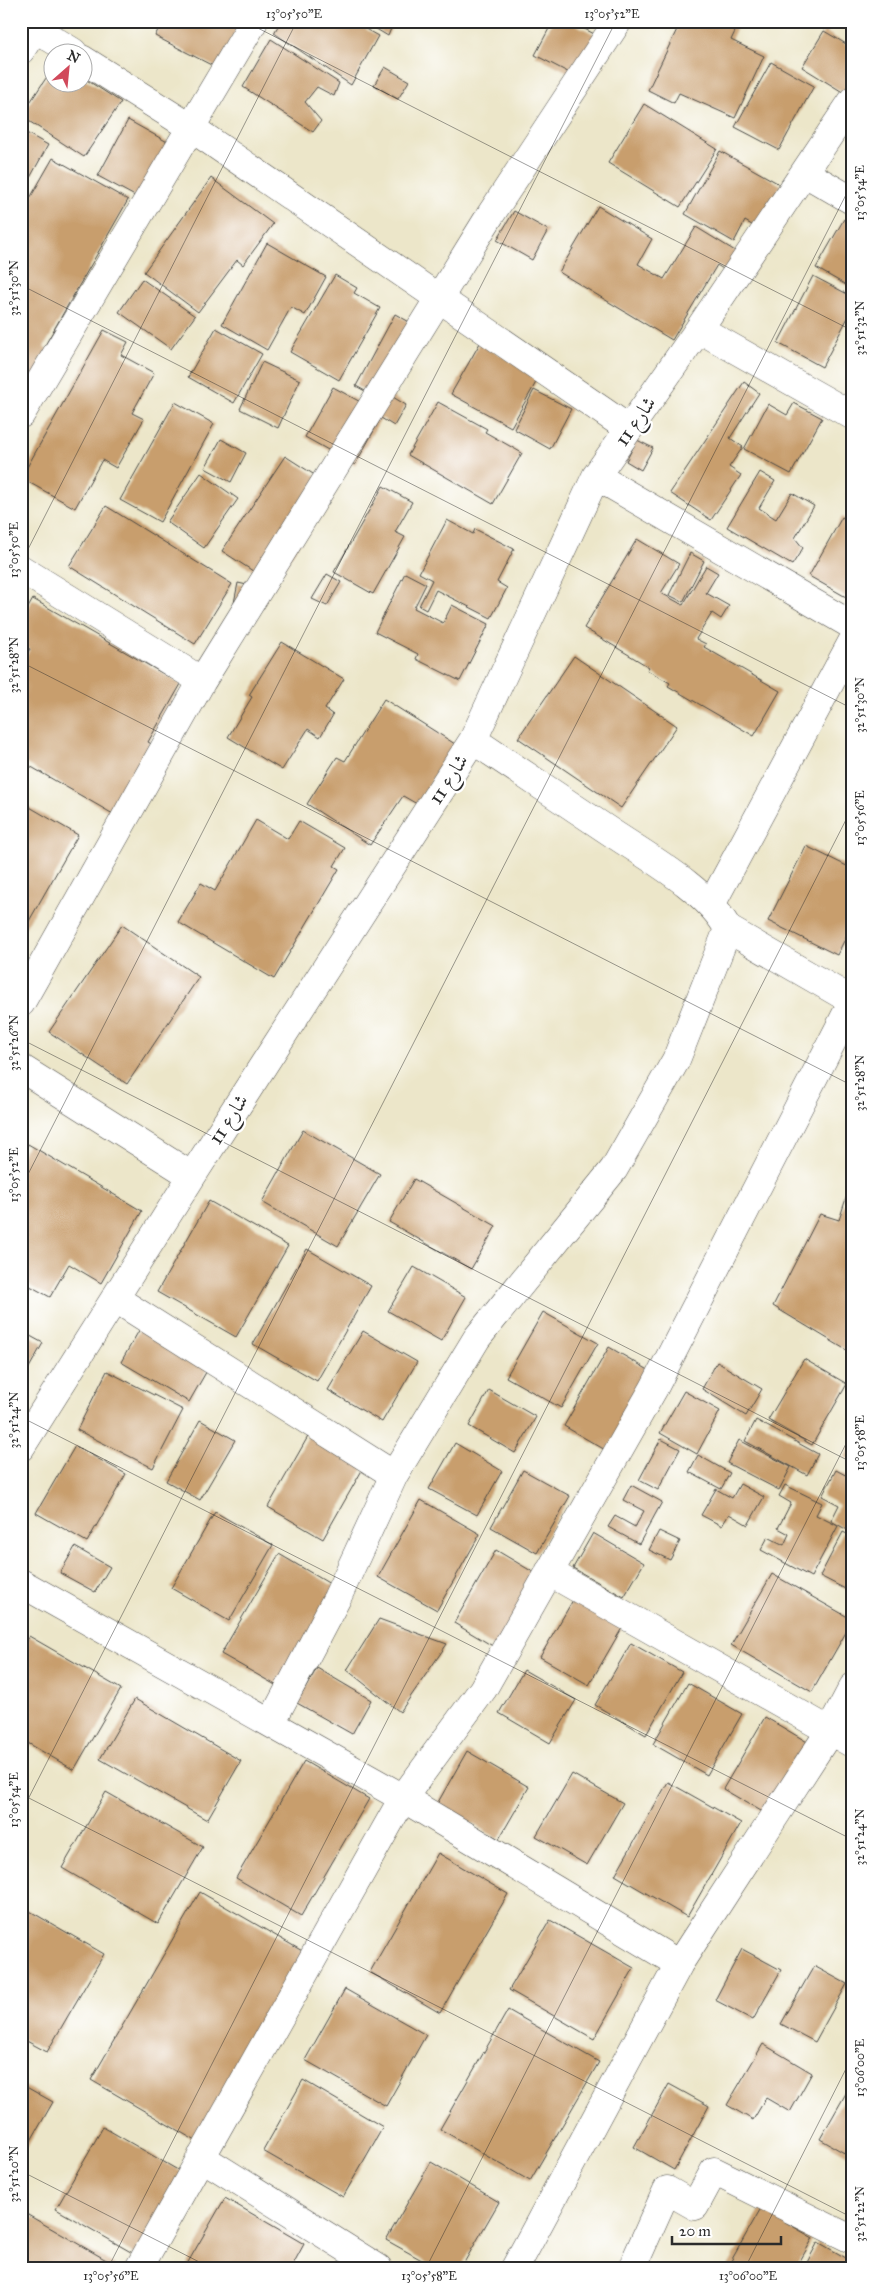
<svg xmlns="http://www.w3.org/2000/svg" width="874" height="2289" font-family="'IM FELL Great Primer',Amiri,serif">
  <style>
    .building { fill: #c89e6d }
    .lines { fill: none; stroke-linecap: round; stroke-linejoin: round }
    .minor-casing { stroke: #484743; stroke-width: 29 }
    .minor { stroke: #fff; stroke-width: 28 }
    .ticks { fill: none; stroke: #2b2b2b; stroke-width: 1; stroke-opacity: 0.45 }
    .labels { text-anchor: middle; stroke-width: 4.5; stroke-linejoin: round; paint-order: stroke }
    .street-label { font-size: 20px; fill: #2b2b2b; stroke: #fff }
    .neatline { fill: none; stroke: #2b2b2b; stroke-width: 2 }
    .ticks-label { font-size: 12px; text-anchor: middle; fill: #2b2b2b }
  </style>
  <rect width="100%" height="100%" fill="#fff"/>
  <filter id="ink" filterUnits="userSpaceOnUse"><feTurbulence type="fractalNoise" baseFrequency=".02" numOctaves="2"/><feDisplacementMap in="SourceGraphic" scale="10" xChannelSelector="R" yChannelSelector="G"/><feConvolveMatrix kernelMatrix="1 2 1 2 8 2 1 2 1" color-interpolation-filters="sRGB"/></filter>
  <filter id="wash" filterUnits="userSpaceOnUse"><feTurbulence type="fractalNoise" baseFrequency=".0096" numOctaves="4" result="noise"/><feDisplacementMap in="SourceGraphic" scale="20" xChannelSelector="R" yChannelSelector="G"/><feGaussianBlur stdDeviation="1.12" result="paint"/><feColorMatrix in="noise" values="0 0 0 0 0 0 0 0 0 0 0 0 0 0 0 0 0 1.4 0 .05"/><feComposite in="paint" operator="in"/></filter>
  <g filter="url(#wash)">
    <rect width="100%" height="100%" fill="#ece6c9"/>
    <g id="blocks">
      <path class="building" d="M 152,21 L 242,21 L 217,68 L 155,36 L 159,28 L 151,24 Z
        M 281,21 L 351,21 L 378,36 L 351,85 L 274,33 Z
        M 363,21 L 394,21 L 388,36 Z
        M 553,21 L 569,21 L 606,40 L 585,81 L 535,55 Z
        M 681,21 L 740,21 L 731,40 L 764,56 L 735,118 L 679,93 L 674,103 L 648,90 Z
        M 824,31 L 853,48 L 853,90 L 849,96 L 802,67 Z
        M 271,39 L 339,83 L 334,96 L 317,87 L 305,102 L 321,121 L 313,132 L 243,87 Z
        M 771,62 L 814,86 L 779,150 L 735,127 Z
        M 385,67 L 409,81 L 398,99 L 374,85 Z
        M 52,69 L 52,82 L 82,82 L 82,77 L 121,102 L 84,157 L 21,116 Z
        M 644,104 L 717,149 L 680,207 L 608,163 Z
        M 128,120 L 187,153 L 157,208 L 98,176 Z
        M 21,130 L 48,145 L 21,194 Z
        M 720,151 L 781,185 L 757,228 L 745,221 L 734,242 L 685,214 Z
        M 53,158 L 128,200 L 44,347 L 51,351 L 36,378 L 21,370 L 21,214 Z
        M 211,178 L 273,224 L 243,265 L 237,260 L 198,312 L 144,272 Z
        M 598,206 L 652,239 L 638,264 L 664,279 L 696,227 L 745,257 L 734,276 L 717,265 L 672,340 L 559,272 Z
        M 514,211 L 548,230 L 532,260 L 497,240 Z
        M 844,219 L 853,224 L 853,289 L 816,268 Z
        M 267,243 L 326,277 L 305,315 L 291,307 L 267,350 L 222,324 Z
        M 335,275 L 357,288 L 354,293 L 380,308 L 339,380 L 290,352 Z
        M 813,276 L 853,297 L 853,308 L 822,367 L 778,343 Z
        M 142,279 L 195,316 L 171,349 L 119,312 Z
        M 395,314 L 424,330 L 388,394 L 406,405 L 394,426 L 381,418 L 355,465 L 305,437 L 333,387 L 377,411 L 383,401 L 356,386 Z
        M 216,328 L 262,354 L 234,403 L 188,377 Z
        M 104,330 L 128,342 L 121,355 L 154,373 L 132,413 L 144,419 L 116,468 L 102,460 L 75,508 L 21,478 Z
        M 480,343 L 539,377 L 511,427 L 451,394 Z
        M 262,362 L 300,380 L 278,428 L 240,409 Z
        M 744,382 L 759,393 L 730,438 L 743,447 L 729,467 L 741,475 L 711,520 L 670,493 Z
        M 534,390 L 571,409 L 550,449 L 514,429 Z
        M 175,402 L 214,424 L 160,522 L 120,500 Z
        M 438,402 L 487,429 L 485,432 L 522,453 L 493,504 L 408,455 Z
        M 794,403 L 822,418 L 791,474 L 744,449 L 768,404 L 787,415 Z
        M 221,439 L 246,453 L 231,482 L 205,468 Z
        M 637,440 L 653,448 L 641,470 L 626,461 Z
        M 285,456 L 335,488 L 273,584 L 222,551 Z
        M 760,472 L 775,481 L 759,508 L 776,519 L 792,493 L 814,506 L 795,538 L 803,548 L 792,565 L 727,527 Z
        M 201,473 L 238,499 L 204,548 L 167,522 Z
        M 383,486 L 412,502 L 395,532 L 405,537 L 373,594 L 334,572 Z
        M 106,506 L 232,584 L 195,644 L 69,566 Z
        M 842,517 L 853,523 L 853,601 L 809,576 Z
        M 447,520 L 473,534 L 475,529 L 514,549 L 497,582 L 507,588 L 491,618 L 436,590 L 426,610 L 419,606 L 432,580 L 419,573 Z
        M 637,539 L 679,564 L 661,593 L 683,605 L 706,566 L 718,573 L 706,593 L 729,606 L 721,619 L 712,613 L 696,639 L 706,644 L 704,647 L 780,691 L 754,736 L 668,686 L 670,683 L 647,670 L 649,667 L 584,628 Z
        M 690,553 L 704,561 L 683,602 L 669,595 Z
        M 405,573 L 426,584 L 414,608 L 443,623 L 452,605 L 489,624 L 460,681 L 416,659 L 418,654 L 375,632 Z
        M 327,574 L 341,582 L 327,606 L 312,599 Z
        M 238,583 L 256,587 L 234,603 Z
        M 33,599 L 181,684 L 148,742 L 160,749 L 120,818 L 21,761 L 21,664 L 30,649 L 21,645 L 21,620 Z
        M 282,642 L 344,679 L 325,709 L 333,715 L 320,737 L 308,729 L 282,770 L 228,737 L 252,697 L 249,695 Z
        M 574,656 L 677,726 L 621,808 L 518,738 Z
        M 384,699 L 455,744 L 417,804 L 403,796 L 370,845 L 307,804 L 337,757 L 345,761 Z
        M 21,802 L 78,835 L 21,935 Z
        M 256,820 L 288,839 L 299,821 L 345,848 L 334,866 L 339,869 L 274,979 L 178,922 L 201,883 L 215,891 Z
        M 806,846 L 853,869 L 853,923 L 837,955 L 768,921 Z
        M 122,925 L 199,977 L 127,1084 L 49,1032 Z
        M 303,1130 L 380,1174 L 338,1246 L 262,1202 Z
        M 28,1144 L 142,1211 L 101,1283 L 69,1264 L 50,1297 L 21,1281 L 21,1157 Z
        M 414,1179 L 496,1226 L 471,1269 L 389,1222 Z
        M 852,1180 L 853,1181 L 853,1354 L 773,1306 L 820,1214 L 839,1220 Z
        M 209,1201 L 288,1246 L 236,1337 L 157,1292 Z
        M 307,1249 L 371,1286 L 317,1381 L 253,1344 Z
        M 414,1267 L 466,1297 L 441,1341 L 388,1311 Z
        M 543,1312 L 598,1343 L 561,1408 L 506,1377 Z
        M 141,1327 L 209,1367 L 189,1402 L 121,1362 Z
        M 21,1331 L 43,1343 L 21,1382 Z
        M 363,1331 L 417,1362 L 382,1422 L 328,1390 Z
        M 609,1347 L 652,1372 L 607,1451 L 564,1426 Z
        M 804,1359 L 847,1384 L 812,1445 L 768,1420 Z
        M 717,1362 L 762,1389 L 746,1416 L 702,1389 Z
        M 107,1371 L 183,1410 L 153,1468 L 77,1430 Z
        M 489,1390 L 536,1417 L 515,1453 L 469,1426 Z
        M 684,1391 L 720,1411 L 697,1454 L 660,1433 Z
        M 200,1420 L 235,1440 L 200,1500 L 166,1481 Z
        M 756,1420 L 818,1454 L 807,1475 L 745,1441 Z
        M 310,1433 L 365,1465 L 323,1539 L 268,1507 Z
        M 661,1439 L 680,1449 L 658,1490 L 639,1480 Z
        M 739,1440 L 791,1467 L 779,1490 L 727,1463 Z
        M 853,1441 L 853,1461 L 845,1457 Z
        M 455,1443 L 502,1471 L 477,1515 L 429,1489 Z
        M 75,1446 L 126,1474 L 87,1542 L 36,1513 Z
        M 698,1455 L 730,1473 L 721,1489 L 689,1472 Z
        M 523,1470 L 570,1496 L 537,1553 L 491,1527 Z
        M 836,1470 L 853,1479 L 853,1533 L 831,1521 L 839,1505 L 822,1496 Z
        M 740,1484 L 764,1497 L 748,1525 L 729,1514 L 722,1526 L 701,1515 L 716,1489 L 732,1498 Z
        M 631,1485 L 662,1502 L 639,1544 L 608,1527 L 615,1516 L 635,1527 L 644,1511 L 623,1500 Z
        M 785,1485 L 822,1503 L 816,1515 L 838,1526 L 811,1577 L 761,1550 L 768,1537 L 784,1545 L 789,1534 L 778,1528 L 791,1503 L 779,1496 Z
        M 421,1500 L 480,1534 L 437,1610 L 378,1577 Z
        M 215,1512 L 273,1545 L 229,1621 L 171,1588 Z
        M 659,1531 L 680,1541 L 670,1560 L 649,1550 Z
        M 843,1532 L 853,1537 L 853,1593 L 820,1576 Z
        M 593,1533 L 644,1563 L 624,1597 L 573,1568 Z
        M 75,1547 L 110,1567 L 95,1592 L 60,1573 Z
        M 496,1550 L 543,1578 L 501,1651 L 454,1623 Z
        M 279,1554 L 337,1588 L 279,1687 L 221,1654 Z
        M 772,1574 L 853,1620 L 812,1692 L 731,1645 Z
        M 573,1600 L 622,1628 L 589,1685 L 540,1657 Z
        M 379,1619 L 447,1644 L 400,1712 L 347,1670 Z
        M 29,1636 L 121,1689 L 74,1770 L 21,1739 L 21,1649 Z
        M 631,1643 L 682,1672 L 646,1735 L 595,1705 Z
        M 317,1668 L 371,1700 L 352,1734 L 297,1703 Z
        M 524,1670 L 576,1700 L 550,1743 L 499,1713 Z
        M 688,1683 L 742,1714 L 707,1775 L 653,1744 Z
        M 135,1699 L 241,1761 L 207,1820 L 100,1759 Z
        M 765,1717 L 809,1743 L 768,1815 L 723,1789 Z
        M 467,1751 L 529,1787 L 499,1839 L 437,1804 Z
        M 304,1761 L 369,1799 L 301,1916 L 236,1878 Z
        M 572,1774 L 623,1803 L 587,1865 L 536,1836 Z
        M 668,1782 L 741,1823 L 687,1917 L 615,1875 Z
        M 106,1792 L 203,1847 L 158,1924 L 62,1868 Z
        M 438,1853 L 508,1894 L 440,2013 L 370,1972 Z
        M 200,1892 L 304,1952 L 196,2141 L 91,2080 Z
        M 21,1906 L 104,1954 L 47,2052 L 21,2038 Z
        M 550,1920 L 634,1968 L 594,2039 L 509,1990 Z
        M 742,1949 L 781,1970 L 753,2020 L 715,2000 Z
        M 814,1966 L 847,1984 L 815,2042 L 781,2024 Z
        M 345,1989 L 426,2035 L 386,2106 L 305,2060 Z
        M 508,2010 L 599,2062 L 530,2181 L 440,2129 Z
        M 763,2044 L 812,2073 L 790,2112 L 766,2098 L 753,2120 L 727,2105 Z
        M 303,2080 L 383,2127 L 343,2197 L 263,2151 Z
        M 853,2081 L 853,2158 L 820,2139 Z
        M 21,2084 L 53,2102 L 21,2158 Z
        M 669,2084 L 709,2106 L 674,2170 L 634,2147 Z
        M 103,2127 L 183,2173 L 136,2255 L 56,2209 Z
        M 431,2162 L 499,2202 L 461,2268 L 436,2268 L 386,2240 Z
        M 225,2198 L 304,2244 L 291,2268 L 193,2268 L 187,2264 Z
        M 761,2208 L 813,2238 L 796,2268 L 727,2268 Z
        M 21,2211 L 115,2265 L 113,2268 L 21,2268 Z
        M 818,2242 L 853,2262 L 853,2268 L 804,2268 Z"/>
    </g>
  </g>
  <g filter="url(#ink)">
    <use href="#blocks" fill-opacity="0" stroke="#484743" stroke-width="1"/>
    <g class="lines">
      <defs>
        <path id="minor" d="M 23,21 L 73,52
          M 21,50 L 40,21
          M 82,59 L 190,127 L 629,429
          M 805,173 L 853,201
          M 699,329 L 853,416
          M 21,414 L 254,21
          M 596,476 L 853,626
          M 21,569 L 202,681
          M 473,740 C 518,770 564,801 609,831 C 646,856 708,890 728,929 L 853,1001
          M 711,905 L 853,640
          M 21,1003 L 202,681 L 491,214 L 618,21
          M 21,1068 L 192,1176
          M 116,1299 L 394,1475
          M 21,1447 L 192,1176 L 473,740 L 596,476 L 699,329 L 853,100
          M 549,1572 L 853,1744
          M 21,1583 L 403,1798 L 679,1964
          M 271,1723 L 337,1598 L 394,1475 L 477,1338 L 614,1169 L 676,1060 L 728,929
          M 201,2157 L 378,2268
          M 139,2268 L 403,1798 L 483,1689 L 654,1388 L 853,1001
          M 515,2268 L 679,1964 L 830,1731 L 853,1687
          M 632,2268 L 667,2190 L 695,2206 L 714,2171 L 853,2240"/>
      </defs>
      <use href="#minor" class="minor-casing"/>
      <use href="#minor" class="minor"/>
    </g>
  </g>
  <path class="ticks" d="M 244,21 L 853,331M 21,285 L 853,709M 21,563 L 297,21M 21,662 L 853,1086M 21,1039 L 853,1463M 21,1188 L 616,21M 21,1417 L 853,1840M 21,1794 L 853,2218M 21,1813 L 853,181M 21,2171 L 211,2268M 108,2268 L 853,806M 426,2268 L 853,1430M 745,2268 L 853,2055"/>
  <g class="labels">
    <g class="street-label">
      <text transform="translate(635 421) rotate(-55)" y="7">شارع 11</text>
      <text transform="translate(448 779) rotate(-57)" y="7">شارع 11</text>
      <text transform="translate(228 1119) rotate(-57)" y="7">شارع 11</text>
    </g>
  </g>
  <rect width="874" height="2289" fill="none" stroke="#fff" stroke-width="55"/>
  <g transform="translate(68 68) rotate(27)"><circle r="24" fill="#ffffff" stroke="#aaaaaa"/>
  <path d="M0-4L9 19L0 12L-9 19Z" fill="#d1495b"/>
  <text y="-8" font-size="14" font-weight="bold" text-anchor="middle" fill="#2b2b2b">N</text>
  </g>
  <path d="M672 2236v8h109v-8" fill="none" stroke="#2b2b2b" stroke-width="2.5"/>
  <text x="679" y="2236" font-size="15" fill="#2b2b2b" stroke="#ffffff" stroke-width="4" paint-order="stroke">20 m</text>
  <rect x="28" y="28" width="818" height="2234" class="neatline"/>
  <g class="ticks-label">
    <text x="294" y="18">13°05'50"E</text>
    <text x="612" y="18">13°05'52"E</text>
    <text transform="translate(860 193) rotate(-90)" y="4">13°05'54"E</text>
    <text transform="translate(14 288) rotate(-90)" y="4">32°51'30"N</text>
    <text transform="translate(860 328) rotate(-90)" y="4">32°51'32"N</text>
    <text transform="translate(14 550) rotate(-90)" y="4">13°05'50"E</text>
    <text transform="translate(14 665) rotate(-90)" y="4">32°51'28"N</text>
    <text transform="translate(860 705) rotate(-90)" y="4">32°51'30"N</text>
    <text transform="translate(860 818) rotate(-90)" y="4">13°05'56"E</text>
    <text transform="translate(14 1043) rotate(-90)" y="4">32°51'26"N</text>
    <text transform="translate(860 1083) rotate(-90)" y="4">32°51'28"N</text>
    <text transform="translate(14 1175) rotate(-90)" y="4">13°05'52"E</text>
    <text transform="translate(14 1420) rotate(-90)" y="4">32°51'24"N</text>
    <text transform="translate(860 1443) rotate(-90)" y="4">13°05'58"E</text>
    <text transform="translate(14 1800) rotate(-90)" y="4">13°05'54"E</text>
    <text transform="translate(860 1837) rotate(-90)" y="4">32°51'24"N</text>
    <text transform="translate(860 2068) rotate(-90)" y="4">13°06'00"E</text>
    <text transform="translate(14 2174) rotate(-90)" y="4">32°51'20"N</text>
    <text transform="translate(860 2214) rotate(-90)" y="4">32°51'22"N</text>
    <text x="111" y="2280">13°05'56"E</text>
    <text x="429" y="2280">13°05'58"E</text>
    <text x="748" y="2280">13°06'00"E</text>
  </g>
</svg>
